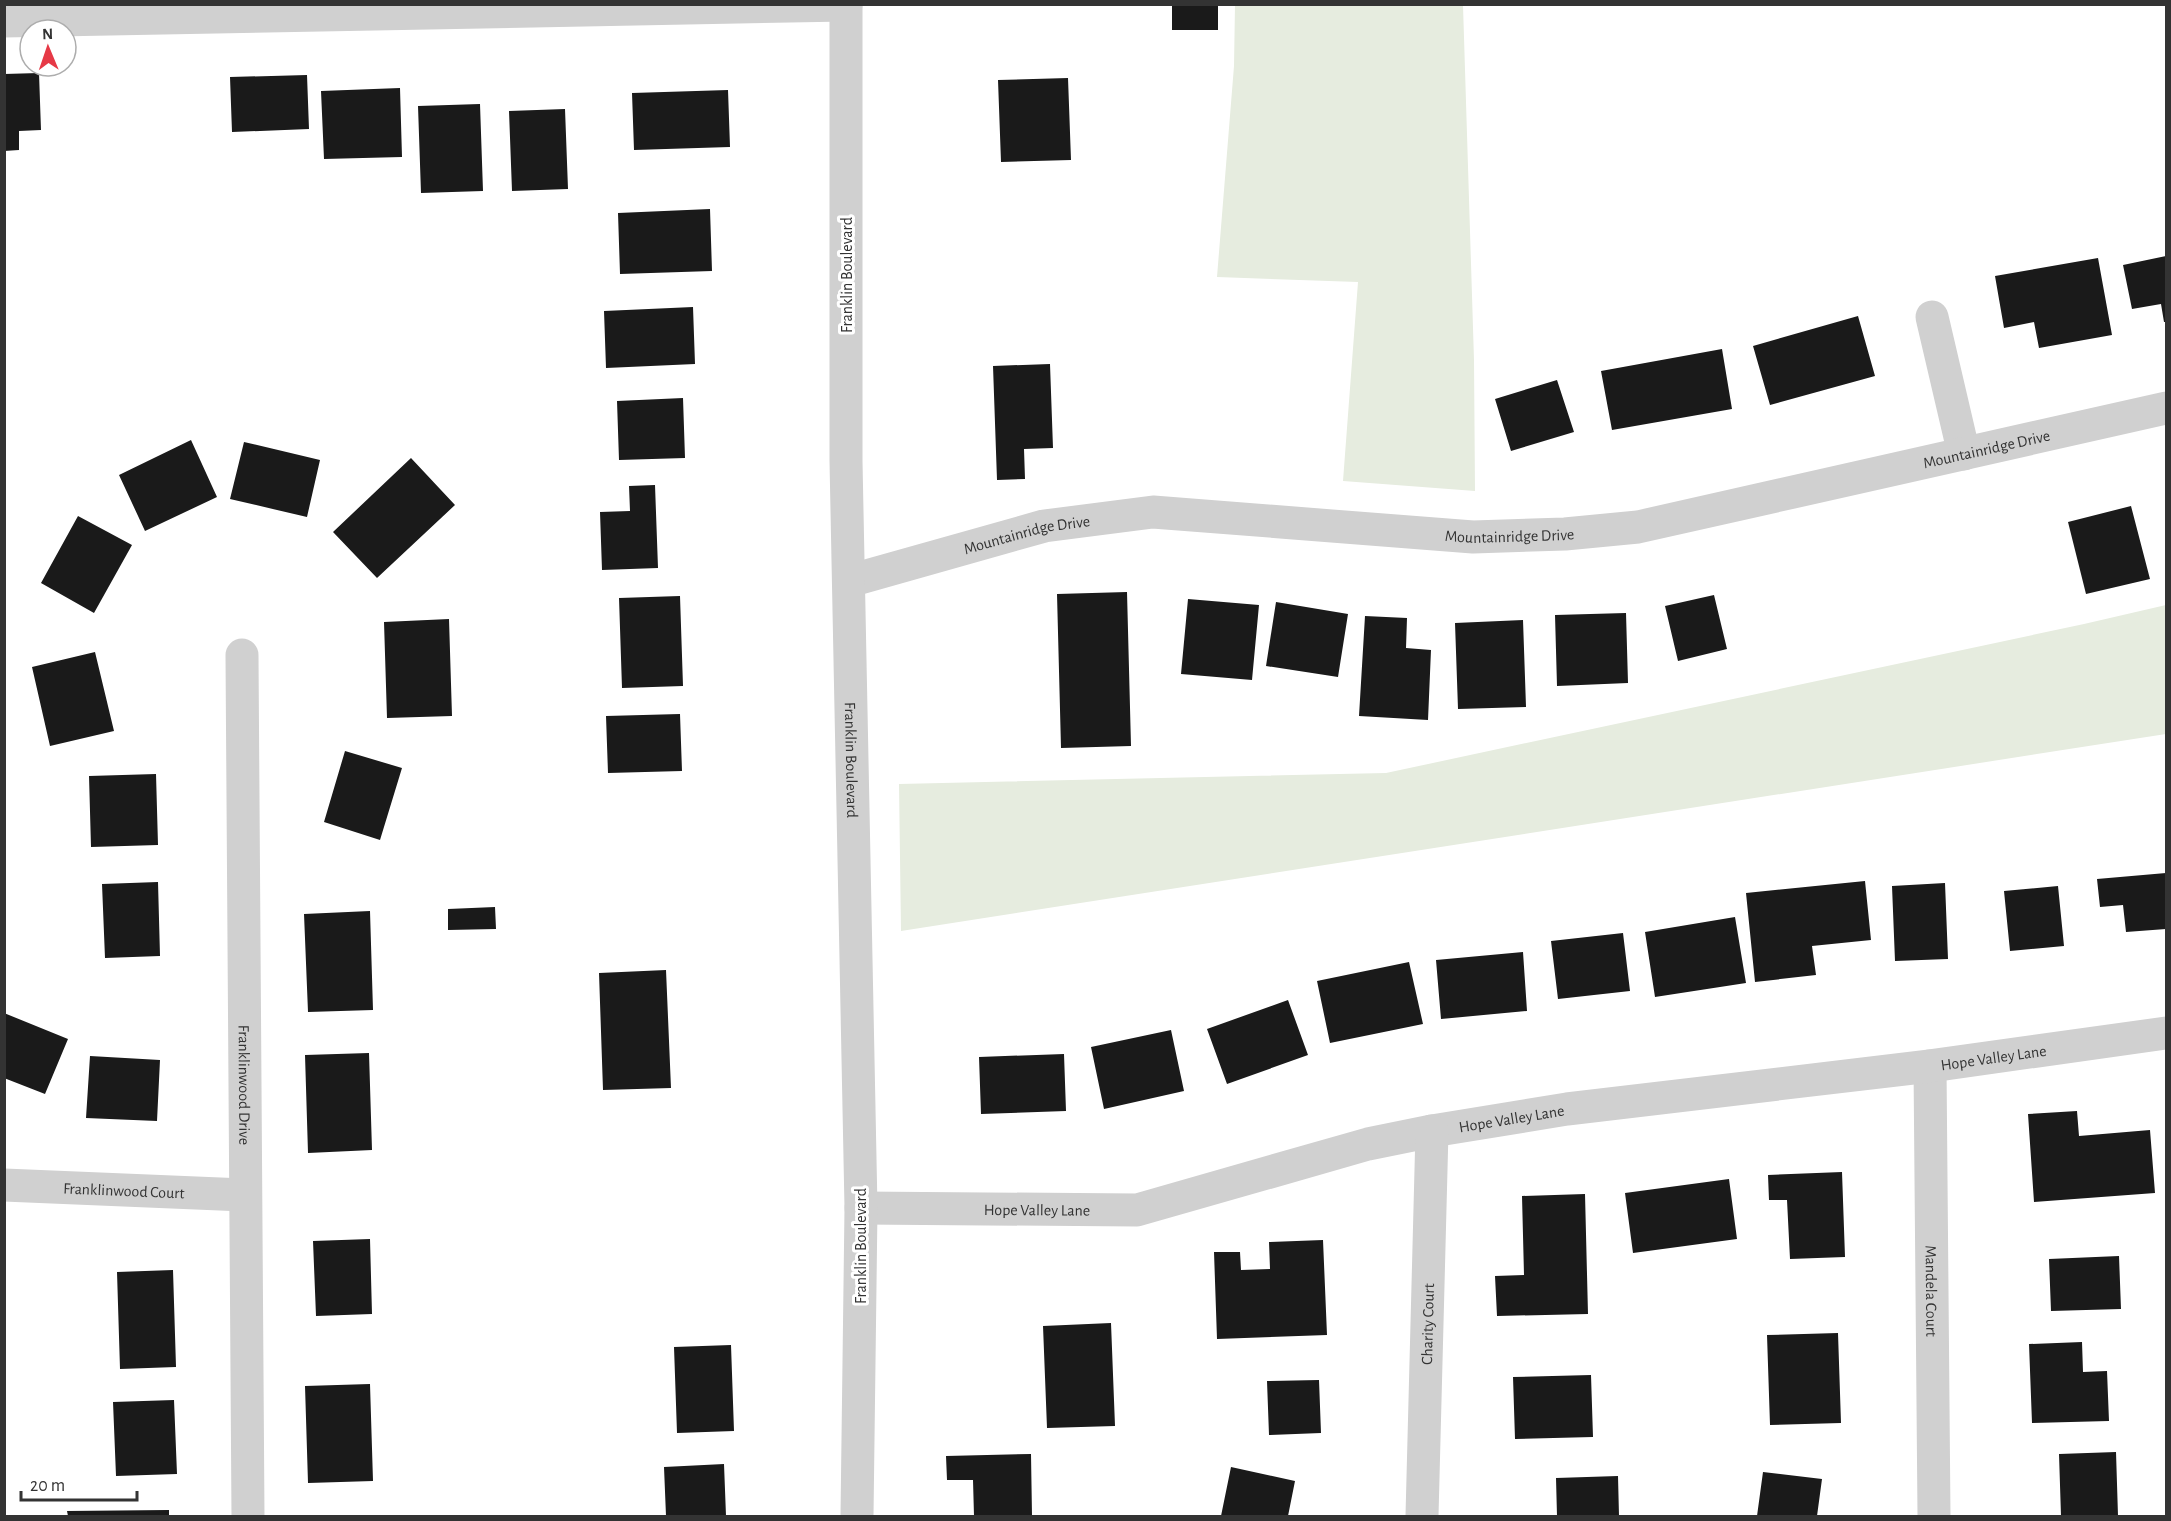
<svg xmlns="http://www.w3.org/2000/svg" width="2171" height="1521" font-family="'Alegreya Sans',sans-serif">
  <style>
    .green { fill: #e6ecdf }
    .building { fill: #1a1a1a }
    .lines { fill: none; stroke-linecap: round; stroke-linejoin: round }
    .minor { stroke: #d0d0d0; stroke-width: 33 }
    .tertiary { stroke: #d0d0d0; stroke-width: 33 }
    .labels { text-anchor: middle; stroke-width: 6; stroke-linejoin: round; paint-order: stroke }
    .street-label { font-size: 16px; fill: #333; stroke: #fff }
  </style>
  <rect width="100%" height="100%" fill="#fff"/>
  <path class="green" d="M 1235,5 L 1463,5 L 1474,360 L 1475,491 L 1343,481 L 1358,282 L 1217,277 L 1234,66 Z
    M 2166,605 L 2166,734 L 901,931 L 899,784 L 1386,773 L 2084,624 Z"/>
  <path class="building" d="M 1172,4 L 1218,4 L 1218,30 L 1172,30 Z
    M 39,73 L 41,130 L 19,131 L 19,150 L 4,151 L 4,74 Z
    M 307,75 L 309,129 L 232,132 L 230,77 Z
    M 1068,78 L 1071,160 L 1001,162 L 998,80 Z
    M 400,88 L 402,157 L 324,159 L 321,91 Z
    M 728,90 L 730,147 L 634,150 L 632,93 Z
    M 480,104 L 483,191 L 421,193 L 418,106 Z
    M 565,109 L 568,189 L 512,191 L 509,111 Z
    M 710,209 L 712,271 L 620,274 L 618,213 Z
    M 2166,256 L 2166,322 L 2164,322 L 2161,304 L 2132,309 L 2123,265 Z
    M 2098,258 L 2112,335 L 2039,348 L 2034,322 L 2004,328 L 1995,276 Z
    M 693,307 L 695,364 L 606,368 L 604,311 Z
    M 1858,316 L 1875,376 L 1770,405 L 1753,346 Z
    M 1722,349 L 1732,409 L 1612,430 L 1601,371 Z
    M 1050,364 L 1053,448 L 1024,449 L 1025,479 L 997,480 L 993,366 Z
    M 1557,380 L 1574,432 L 1511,451 L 1495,399 Z
    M 683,398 L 685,458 L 619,460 L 617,401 Z
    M 191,440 L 217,497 L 145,531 L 119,475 Z
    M 244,442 L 320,460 L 307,517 L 230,499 Z
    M 411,458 L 455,505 L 377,578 L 333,532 Z
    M 655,485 L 658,568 L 602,570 L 600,512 L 630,511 L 629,486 Z
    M 2131,506 L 2150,579 L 2086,594 L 2068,522 Z
    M 78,516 L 132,545 L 94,613 L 41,583 Z
    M 1127,592 L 1131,746 L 1061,748 L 1057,594 Z
    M 1714,595 L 1727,649 L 1678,661 L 1665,606 Z
    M 680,596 L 683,686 L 622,688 L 619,598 Z
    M 1188,599 L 1259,605 L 1252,680 L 1181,674 Z
    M 1276,602 L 1348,614 L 1338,677 L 1266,666 Z
    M 1626,613 L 1628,683 L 1557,686 L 1555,615 Z
    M 1365,616 L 1407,618 L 1406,648 L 1431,650 L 1428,720 L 1359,716 Z
    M 449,619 L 452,716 L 387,718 L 384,622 Z
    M 1523,620 L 1526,707 L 1458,709 L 1455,623 Z
    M 95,652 L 114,731 L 50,746 L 32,667 Z
    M 680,714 L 682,771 L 608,773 L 606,716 Z
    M 345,751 L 402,768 L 380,840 L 324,822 Z
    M 156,774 L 158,845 L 91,847 L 89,776 Z
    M 2166,873 L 2166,929 L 2126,932 L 2123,905 L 2100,907 L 2097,879 Z
    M 1865,881 L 1871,940 L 1812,946 L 1816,975 L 1755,982 L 1746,893 Z
    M 158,882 L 160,956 L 105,958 L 102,884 Z
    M 1945,883 L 1948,959 L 1895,961 L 1892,886 Z
    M 2058,886 L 2064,946 L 2010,951 L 2004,891 Z
    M 495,907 L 496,929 L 448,930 L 448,909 Z
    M 370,911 L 373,1010 L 308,1012 L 304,914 Z
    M 1735,917 L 1746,983 L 1655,997 L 1645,932 Z
    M 1623,933 L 1630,991 L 1558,999 L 1551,941 Z
    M 1523,952 L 1527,1011 L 1441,1019 L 1436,960 Z
    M 1409,962 L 1423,1024 L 1330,1043 L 1317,981 Z
    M 666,970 L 671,1088 L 603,1090 L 599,973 Z
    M 1288,1000 L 1308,1055 L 1227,1084 L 1207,1029 Z
    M 4,1013 L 68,1039 L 45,1094 L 4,1078 Z
    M 1171,1030 L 1184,1091 L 1104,1109 L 1091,1047 Z
    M 369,1053 L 372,1150 L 308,1153 L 305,1055 Z
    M 1064,1054 L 1066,1111 L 981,1114 L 979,1057 Z
    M 90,1056 L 160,1060 L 157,1121 L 86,1118 Z
    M 2077,1111 L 2079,1136 L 2150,1130 L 2155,1193 L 2034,1202 L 2028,1114 Z
    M 1842,1172 L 1845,1257 L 1790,1259 L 1787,1200 L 1769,1200 L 1768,1175 Z
    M 1729,1179 L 1737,1239 L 1633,1253 L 1625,1193 Z
    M 1585,1194 L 1588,1314 L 1497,1316 L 1495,1276 L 1524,1275 L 1522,1196 Z
    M 370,1239 L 372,1314 L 316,1316 L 313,1241 Z
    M 1323,1240 L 1327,1335 L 1217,1339 L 1214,1252 L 1240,1252 L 1241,1270 L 1270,1269 L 1269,1242 Z
    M 2119,1256 L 2121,1309 L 2051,1311 L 2049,1259 Z
    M 173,1270 L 176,1367 L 120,1369 L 117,1272 Z
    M 1111,1323 L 1115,1426 L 1047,1428 L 1043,1326 Z
    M 1838,1333 L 1841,1423 L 1770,1425 L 1767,1335 Z
    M 2082,1342 L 2083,1372 L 2107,1371 L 2109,1421 L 2032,1423 L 2029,1344 Z
    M 731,1345 L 734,1431 L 677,1433 L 674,1347 Z
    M 1591,1375 L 1593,1437 L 1515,1439 L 1513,1377 Z
    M 1319,1380 L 1321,1433 L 1269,1435 L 1267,1381 Z
    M 370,1384 L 373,1481 L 308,1483 L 305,1386 Z
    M 174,1400 L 177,1474 L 116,1476 L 113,1402 Z
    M 2116,1452 L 2118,1516 L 2061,1516 L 2059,1454 Z
    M 1031,1454 L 1032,1516 L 974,1516 L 973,1480 L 947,1480 L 946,1456 Z
    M 724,1464 L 726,1516 L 666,1516 L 664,1467 Z
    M 1231,1467 L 1295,1481 L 1288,1516 L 1221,1516 Z
    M 1763,1472 L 1822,1479 L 1817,1516 L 1757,1516 Z
    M 1618,1476 L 1619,1516 L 1557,1516 L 1556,1478 Z
    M 169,1510 L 169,1516 L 68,1516 L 67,1511 Z"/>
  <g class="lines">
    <g class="minor">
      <path d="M 4,21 L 846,5"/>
      <path d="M 1932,317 L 1964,454"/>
      <path id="s1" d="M 849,581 L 1044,526 L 1153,512 L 1473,537 L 1565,534 L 1638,527 L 2166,408"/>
      <path id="s2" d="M 242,655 L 248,1516"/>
      <path id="s3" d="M 1930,1066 L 1934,1516"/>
      <path id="s4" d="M 4,1185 L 244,1195"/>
      <path id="s5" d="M 861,1208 L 1137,1210 L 1368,1144 L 1432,1131 L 1567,1109 L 1930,1066 L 2166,1033"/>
      <path id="s6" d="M 1422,1516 L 1432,1131"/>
    </g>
    <path class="tertiary" id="s7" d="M 846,4 L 846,461 L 861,1208 L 857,1516"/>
  </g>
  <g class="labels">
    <g class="street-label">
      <text transform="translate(846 275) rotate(-90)" y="6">Franklin Boulevard</text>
      <text dy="6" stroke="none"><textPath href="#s1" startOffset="1156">Mountainridge Drive</textPath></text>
      <text dy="6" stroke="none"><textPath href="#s1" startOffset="670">Mountainridge Drive</textPath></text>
      <text dy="6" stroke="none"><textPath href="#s1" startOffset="184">Mountainridge Drive</textPath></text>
      <text dy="6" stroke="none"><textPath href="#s7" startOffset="756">Franklin Boulevard</textPath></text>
      <text dy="6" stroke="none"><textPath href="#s5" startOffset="1148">Hope Valley Lane</textPath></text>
      <text dy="6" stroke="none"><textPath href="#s2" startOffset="430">Franklinwood Drive</textPath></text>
      <text dy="6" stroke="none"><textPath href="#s5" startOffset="662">Hope Valley Lane</textPath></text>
      <text dy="6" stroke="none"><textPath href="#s4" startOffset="120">Franklinwood Court</textPath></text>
      <text dy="6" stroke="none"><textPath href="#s5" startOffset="176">Hope Valley Lane</textPath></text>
      <text transform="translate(860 1246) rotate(-90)" y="6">Franklin Boulevard</text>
      <text dy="6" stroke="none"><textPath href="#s3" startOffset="225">Mandela Court</textPath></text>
      <text dy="6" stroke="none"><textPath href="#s6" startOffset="192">Charity Court</textPath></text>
    </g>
  </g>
  <rect width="2171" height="1521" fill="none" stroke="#333333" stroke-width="12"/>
  <g transform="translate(48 48) rotate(358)"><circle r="28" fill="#ffffff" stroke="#adadad" stroke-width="1.5"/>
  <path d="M0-4.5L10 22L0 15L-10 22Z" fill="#e63946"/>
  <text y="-9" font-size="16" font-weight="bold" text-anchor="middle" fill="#333333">N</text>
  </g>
  <path d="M21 1491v9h116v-9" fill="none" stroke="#333333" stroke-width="3"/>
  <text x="30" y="1491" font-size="18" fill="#333333" stroke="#ffffff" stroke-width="4.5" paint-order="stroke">20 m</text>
</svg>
